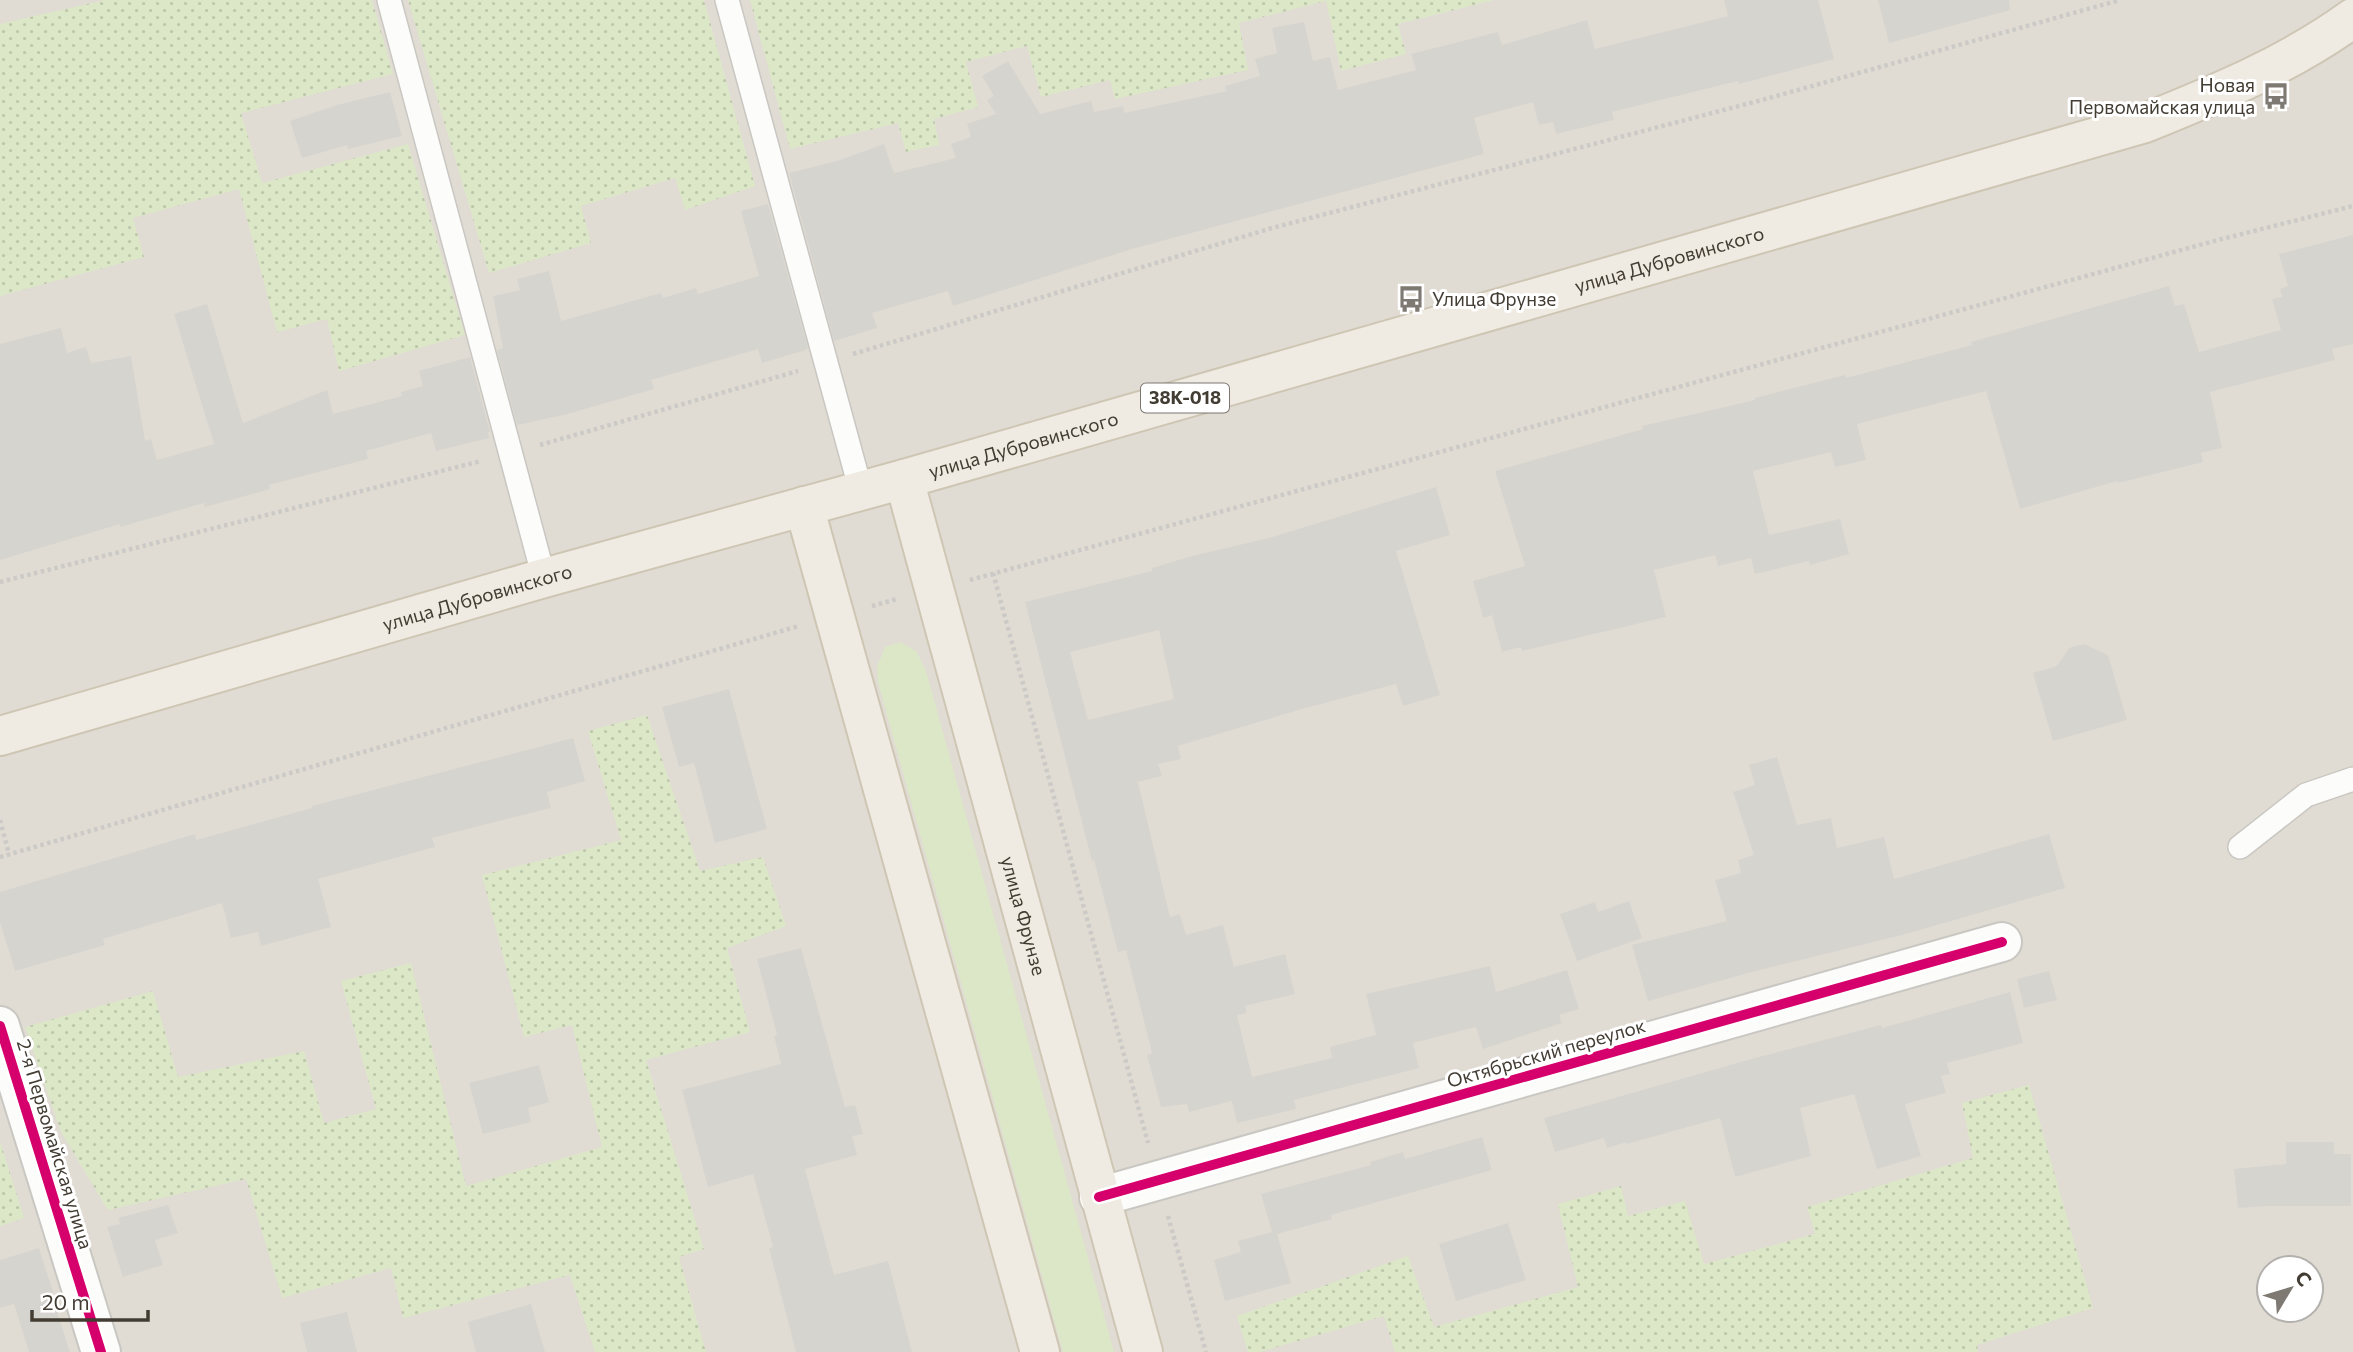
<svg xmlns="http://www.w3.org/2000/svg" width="2353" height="1352" font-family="Commissioner,sans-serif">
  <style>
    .residential { fill: #e1dcd3; fill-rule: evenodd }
    .grass { fill: #dbe7c7 }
    .park { fill: url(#park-dots) }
    .building { fill: #d6d4cf; fill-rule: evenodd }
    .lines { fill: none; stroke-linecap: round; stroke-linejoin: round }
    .lane-casing { stroke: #c9c7c2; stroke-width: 26 }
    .street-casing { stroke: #c9c7c2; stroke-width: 42 }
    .primary-casing { stroke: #cec6b4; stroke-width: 42 }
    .path { stroke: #cbcac6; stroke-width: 4.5; stroke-dasharray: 3.5 3.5; stroke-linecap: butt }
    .lane { stroke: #fcfcfb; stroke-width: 23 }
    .street { stroke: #fcfcfb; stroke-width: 38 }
    .primary { stroke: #f0ebe2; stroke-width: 38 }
    .cycleway-casing { stroke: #fff; stroke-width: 15 }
    .cycleway { stroke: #d6006c; stroke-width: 10 }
    .labels { text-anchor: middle; stroke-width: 6; stroke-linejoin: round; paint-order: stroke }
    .shield { fill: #fff; stroke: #7b7670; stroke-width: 2 }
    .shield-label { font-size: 18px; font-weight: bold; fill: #423c33 }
    .poi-label { font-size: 19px; fill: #423c33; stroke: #fff; text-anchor: end }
    .street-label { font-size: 19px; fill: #423c33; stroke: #fff }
  </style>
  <defs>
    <pattern id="park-dots" width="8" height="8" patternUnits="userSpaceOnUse" patternTransform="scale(1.75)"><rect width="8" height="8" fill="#dbe7c7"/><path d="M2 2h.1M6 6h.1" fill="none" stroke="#bdc7ab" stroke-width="1.8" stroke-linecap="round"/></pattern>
  </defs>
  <rect width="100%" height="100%" fill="#edebe6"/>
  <path class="residential" d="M 0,0 L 2353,0 L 2353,1352 L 0,1352 ZM 2269,1268 L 2311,1268 L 2311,1310 L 2269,1310 Z"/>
  <path class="grass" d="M 900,642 L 916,651 L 926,671 L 1114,1352 L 1063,1352 L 878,682 L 877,667 L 885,647 Z"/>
  <path class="park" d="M 105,0 L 372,0 L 393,74 L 241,113 L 262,183 L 408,144 L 465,335 L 339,371 L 327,319 L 277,332 L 239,189 L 133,218 L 144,257 L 0,296 L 0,24 Z
    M 408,0 L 704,0 L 755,186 L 685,210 L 675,178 L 581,206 L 591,243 L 489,273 Z
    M 750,0 L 1494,0 L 1398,24 L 1406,54 L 1341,71 L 1326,1 L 1239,23 L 1248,70 L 1115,99 L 1110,80 L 1041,97 L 1027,46 L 966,62 L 978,107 L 934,119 L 939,145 L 906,152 L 898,123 L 790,149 Z
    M 647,715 L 700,871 L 763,857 L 786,926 L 727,948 L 750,1032 L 646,1060 L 704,1249 L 679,1257 L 706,1352 L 595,1352 L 570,1275 L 403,1318 L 391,1268 L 282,1298 L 246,1179 L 108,1210 L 61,1132 L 25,1027 L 153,991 L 178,1077 L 304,1051 L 324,1123 L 376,1109 L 341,981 L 411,963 L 466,1186 L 602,1147 L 572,1025 L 524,1037 L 482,875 L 621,840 L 588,731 Z
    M 2029,1085 L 2093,1308 L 1977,1345 L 1978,1352 L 1395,1352 L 1384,1316 L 1260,1352 L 1248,1352 L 1237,1316 L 1408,1256 L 1434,1327 L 1578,1287 L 1558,1204 L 1621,1186 L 1628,1216 L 1685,1201 L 1704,1264 L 1815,1234 L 1807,1207 L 1973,1158 L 1962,1103 Z
    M 0,1141 L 24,1218 L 0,1226 Z"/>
  <path class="building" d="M 1724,0 L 1818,0 L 1834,59 L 1739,84 L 1738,81 L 1612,112 L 1614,120 L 1556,134 L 1553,122 L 1539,125 L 1533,102 L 1474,118 L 1484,154 L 1132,249 L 953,306 L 948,291 L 872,313 L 877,328 L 834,341 L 789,173 L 840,160 L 884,144 L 894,173 L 956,158 L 951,144 L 971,137 L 967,124 L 996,114 L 987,100 L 994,96 L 982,76 L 1008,61 L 1040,114 L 1091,101 L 1094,112 L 1123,106 L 1124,113 L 1227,91 L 1225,86 L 1260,76 L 1255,59 L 1277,53 L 1272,28 L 1304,22 L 1313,61 L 1330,57 L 1338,90 L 1416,70 L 1411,54 L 1498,32 L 1502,45 L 1587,20 L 1595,49 L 1728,16 Z
    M 1878,0 L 2009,0 L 2010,10 L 1889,43 Z
    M 390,92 L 402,136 L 348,149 L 347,145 L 302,158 L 290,121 L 337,105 Z
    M 768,204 L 808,348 L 806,350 L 762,363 L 758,349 L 651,380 L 654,389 L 564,415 L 517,425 L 497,350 L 503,348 L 493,296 L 520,290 L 517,279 L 549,271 L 561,321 L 661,293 L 663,298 L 696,288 L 698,294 L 759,276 L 741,211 Z
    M 2353,235 L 2353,344 L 2332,349 L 2335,360 L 2210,392 L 2222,448 L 2201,453 L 2203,462 L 2118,483 L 2117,481 L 2020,509 L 1986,391 L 1857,424 L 1866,460 L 1835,467 L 1831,452 L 1753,471 L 1769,535 L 1840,519 L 1849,554 L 1810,565 L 1809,561 L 1755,574 L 1751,558 L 1718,566 L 1715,555 L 1654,570 L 1666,617 L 1522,651 L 1521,647 L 1502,652 L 1492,615 L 1483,618 L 1473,581 L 1525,566 L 1495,471 L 1643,429 L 1642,426 L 1755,400 L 1755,398 L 1845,375 L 1846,378 L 1972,345 L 1971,342 L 2169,286 L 2175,306 L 2184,304 L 2199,352 L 2281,330 L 2272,299 L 2282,297 L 2280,289 L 2288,286 L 2279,254 Z
    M 207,304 L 243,423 L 327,390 L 333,414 L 402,396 L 401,392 L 423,386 L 419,371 L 470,357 L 490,432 L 488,432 L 489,438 L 436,451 L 431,433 L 366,451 L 368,459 L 269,485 L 270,489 L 205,507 L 204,503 L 120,527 L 120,524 L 0,560 L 0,344 L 61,328 L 67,353 L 86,347 L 91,363 L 131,356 L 145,441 L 151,439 L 157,460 L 214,444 L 174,314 Z
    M 1436,487 L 1450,535 L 1396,551 L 1440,695 L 1403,706 L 1396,684 L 1302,709 L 1178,746 L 1181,759 L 1158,764 L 1162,776 L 1138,782 L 1170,917 L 1180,914 L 1186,935 L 1223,925 L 1234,967 L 1285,954 L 1295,994 L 1245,1006 L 1247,1013 L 1237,1015 L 1252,1077 L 1332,1058 L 1330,1047 L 1376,1035 L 1366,994 L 1490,966 L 1496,992 L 1567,970 L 1579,1009 L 1559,1015 L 1562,1023 L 1483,1049 L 1476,1027 L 1413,1043 L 1419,1068 L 1294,1100 L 1296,1109 L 1237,1123 L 1232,1101 L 1189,1112 L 1187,1104 L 1161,1107 L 1147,1055 L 1152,1053 L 1126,950 L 1118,952 L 1094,860 L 1092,861 L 1025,602 L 1152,571 L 1152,568 L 1192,556 L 1269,538 ZM 1159,630 L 1174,699 L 1088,720 L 1070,652 Z
    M 2084,644 L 2108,655 L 2127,720 L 2053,741 L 2033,673 L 2057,666 L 2069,648 Z
    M 729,689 L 767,829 L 715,843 L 694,763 L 679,767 L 662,707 Z
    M 573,738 L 585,781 L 547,792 L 551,808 L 432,838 L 435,847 L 318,879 L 331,927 L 261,946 L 258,932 L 231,938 L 222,903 L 103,939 L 105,945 L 15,971 L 0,922 L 0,892 L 195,834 L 196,840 L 312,808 L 312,806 Z
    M 1777,757 L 1797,825 L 1831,818 L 1837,848 L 1884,837 L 1894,879 L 2049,834 L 2065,888 L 1906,934 L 1748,973 L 1648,1001 L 1632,945 L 1727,921 L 1715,880 L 1741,873 L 1738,860 L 1754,855 L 1733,792 L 1755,785 L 1749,765 Z
    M 1629,901 L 1642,938 L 1577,961 L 1560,914 L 1595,902 L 1598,912 Z
    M 801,948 L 845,1107 L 855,1105 L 863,1134 L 852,1136 L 857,1155 L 805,1169 L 834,1275 L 888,1261 L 912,1352 L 796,1352 L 769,1248 L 773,1247 L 753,1174 L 708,1187 L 682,1090 L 781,1064 L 774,1036 L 777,1035 L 757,959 Z
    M 2049,971 L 2057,1000 L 2024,1008 L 2017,979 Z
    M 2010,992 L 2023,1043 L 1947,1063 L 1950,1074 L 1941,1076 L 1946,1093 L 1905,1104 L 1921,1156 L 1877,1169 L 1854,1094 L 1800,1108 L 1811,1156 L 1735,1177 L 1720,1118 L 1627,1144 L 1626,1142 L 1607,1148 L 1604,1138 L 1555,1152 L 1544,1118 L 1755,1058 L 1881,1025 L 1882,1028 Z
    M 539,1065 L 549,1102 L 528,1108 L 531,1122 L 483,1134 L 469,1083 Z
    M 1482,1137 L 1492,1170 L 1331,1215 L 1332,1219 L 1277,1234 L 1291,1283 L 1225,1301 L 1214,1260 L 1241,1252 L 1238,1241 L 1272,1232 L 1261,1194 L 1371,1165 L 1370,1162 L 1403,1152 L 1405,1159 Z
    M 2286,1142 L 2334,1142 L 2334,1154 L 2351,1154 L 2351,1206 L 2267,1206 L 2238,1208 L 2234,1169 L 2286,1164 Z
    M 168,1205 L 178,1233 L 155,1240 L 163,1265 L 123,1277 L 107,1227 L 120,1224 L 118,1218 Z
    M 1508,1223 L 1526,1280 L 1456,1301 L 1439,1244 Z
    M 39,1248 L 53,1292 L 51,1293 L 70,1352 L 29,1352 L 14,1304 L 0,1308 L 0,1260 Z
    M 531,1304 L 545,1352 L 476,1352 L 468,1322 Z
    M 347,1312 L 357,1352 L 307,1352 L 300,1323 Z"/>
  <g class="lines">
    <defs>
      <path id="lane" d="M 389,0 L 544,578
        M 727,0 L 861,491
        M 2240,847 L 2306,795 L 2353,779"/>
      <path id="street" d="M 0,1026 L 101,1352
        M 1099,1197 L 2002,942"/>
      <g id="primary">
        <path id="s1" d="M 904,479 L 1143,1352"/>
        <path d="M 804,506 L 1040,1352"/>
        <path id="s2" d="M 0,736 L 544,578 L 904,479 L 2145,123 C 2219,93 2288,65 2353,18"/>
      </g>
    </defs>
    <use href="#lane" class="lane-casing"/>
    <use href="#street" class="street-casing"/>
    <use href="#primary" class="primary-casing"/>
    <path class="path" d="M 853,354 L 1272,228 L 1762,100 L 2120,0
      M 540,445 L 798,371
      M 993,573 L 1148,1143
      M 970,580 L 2218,240 L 2353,206
      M 0,582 L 481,461
      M 872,606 L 897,599
      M 0,820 L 9,854
      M 0,857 L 799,626
      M 1168,1216 L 1206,1352"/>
    <use href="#lane" class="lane"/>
    <use href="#street" class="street"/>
    <use href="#primary" class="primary"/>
    <defs>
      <path id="cycleway" d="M 0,1026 L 101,1352
        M 1099,1197 L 2002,942"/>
    </defs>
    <use href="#cycleway" class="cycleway-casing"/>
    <use href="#cycleway" class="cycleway"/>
  </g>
  <defs>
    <symbol id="bus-bare" viewBox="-9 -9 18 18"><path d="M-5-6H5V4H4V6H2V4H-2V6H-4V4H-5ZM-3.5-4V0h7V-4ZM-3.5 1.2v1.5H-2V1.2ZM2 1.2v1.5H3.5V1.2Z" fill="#7e7972" stroke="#fff" stroke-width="2.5" paint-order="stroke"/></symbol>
  </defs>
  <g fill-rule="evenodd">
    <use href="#bus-bare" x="2257" y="77" width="38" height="38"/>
    <use href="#bus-bare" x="1392" y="280" width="38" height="38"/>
  </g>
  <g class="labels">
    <rect class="shield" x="1141" y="383.5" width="88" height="29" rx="5"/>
    <g class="shield-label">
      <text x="1185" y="404">38К-018</text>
    </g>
    <g class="poi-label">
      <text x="2255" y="92">Новая<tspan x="2255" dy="22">Первомайская улица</tspan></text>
      <text x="1432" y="306" text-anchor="start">Улица Фрунзе</text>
    </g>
    <g class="street-label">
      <text dy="7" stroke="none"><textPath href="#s2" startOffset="1736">улица Дубровинского</textPath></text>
      <text dy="7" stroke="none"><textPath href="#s2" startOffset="1064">улица Дубровинского</textPath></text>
      <text dy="7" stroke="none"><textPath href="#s2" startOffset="497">улица Дубровинского</textPath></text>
      <text dy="7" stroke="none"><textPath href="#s1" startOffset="453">улица Фрунзе</textPath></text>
      <text transform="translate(1546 1053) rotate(-16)" y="7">Октябрьский переулок</text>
      <text transform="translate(55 1144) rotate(73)" y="7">2-я Первомайская улица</text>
    </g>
  </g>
  <g transform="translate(2290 1289) rotate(52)"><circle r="33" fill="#ffffff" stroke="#b3b1ad" stroke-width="2"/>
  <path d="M0-5L12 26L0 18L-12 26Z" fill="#7e7972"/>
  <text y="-10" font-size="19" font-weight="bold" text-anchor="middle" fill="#423c33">С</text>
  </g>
  <path d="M32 1310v10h116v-10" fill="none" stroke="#423c33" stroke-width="3.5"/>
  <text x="42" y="1310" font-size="21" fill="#423c33" stroke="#ffffff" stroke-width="5" paint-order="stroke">20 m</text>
</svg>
